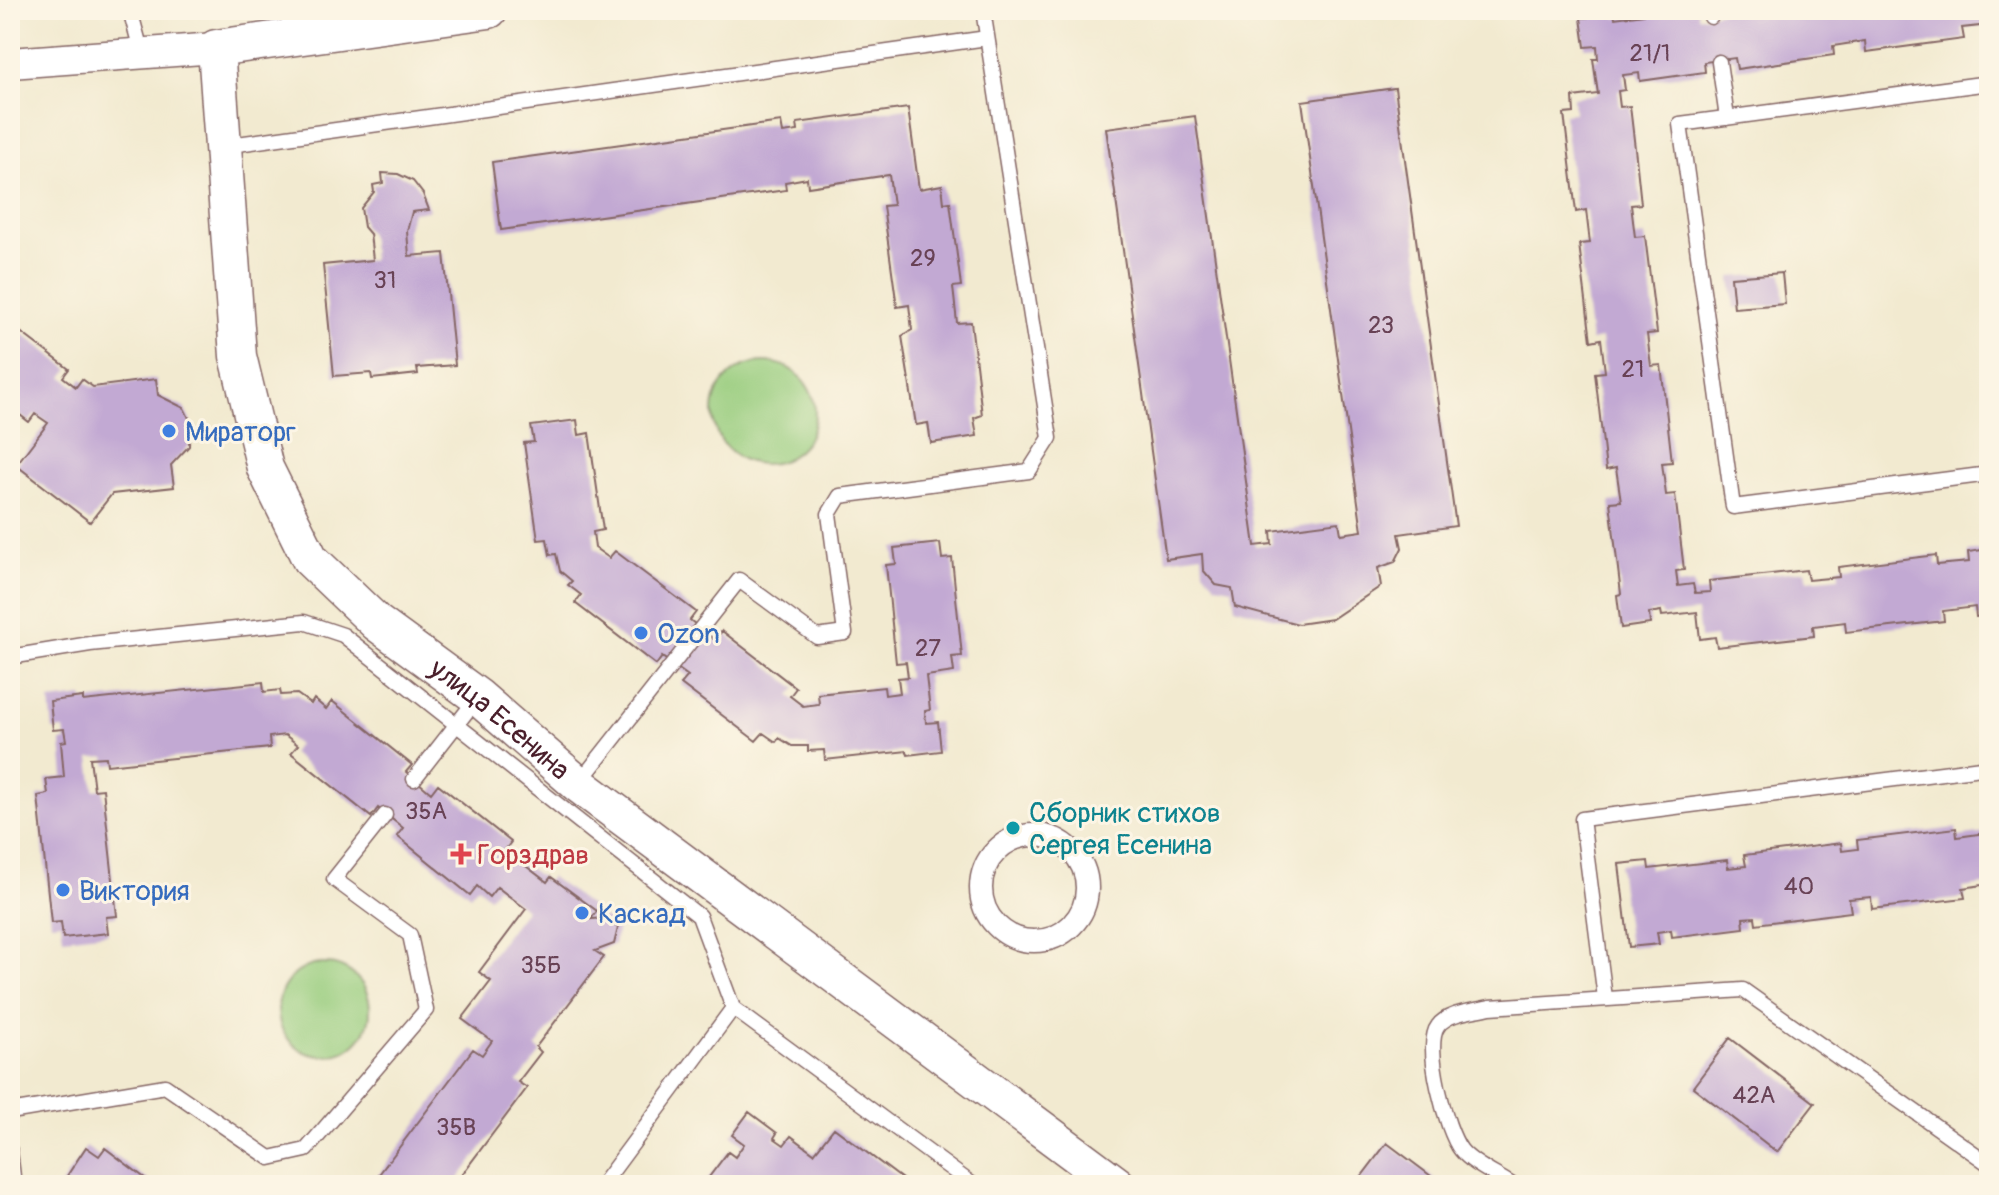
<svg xmlns="http://www.w3.org/2000/svg" width="1999" height="1195" font-family="Pangolin,sans-serif">
  <style>
    .green { fill: #97cc7d; stroke: #707654; stroke-width: 2 }
    .building { fill: #c2a9d3 }
    .lines { fill: none; stroke-linecap: round; stroke-linejoin: round }
    .service-casing { stroke: #856665; stroke-width: 17 }
    .pedestrian-casing { stroke: #856665; stroke-width: 25 }
    .minor-casing { stroke: #856665; stroke-width: 33 }
    .tertiary-casing { stroke: #856665; stroke-width: 39 }
    .service { stroke: #fff; stroke-width: 14 }
    .pedestrian { stroke: #fff; stroke-width: 22 }
    .minor { stroke: #fff; stroke-width: 30 }
    .tertiary { stroke: #fff; stroke-width: 36 }
    .shop-dot { fill: #3f7fe0; stroke: #fcf5e5; stroke-width: 3 }
    .culture-dot { fill: #0f9aa8; stroke: #fcf5e5; stroke-width: 3 }
    .health-dot { fill: #e0444e; stroke: #fcf5e5; stroke-width: 3 }
    .labels { text-anchor: middle; stroke-width: 6; stroke-linejoin: round; paint-order: stroke }
    .number-label { font-size: 24px; fill: #684255 }
    .shop-label { font-size: 28px; fill: #366cbe; stroke: #fcf5e5; text-anchor: start }
    .street-label { font-size: 28px; fill: #4a1f2b; stroke: #fcf5e5 }
    .culture-label { font-size: 28px; fill: #0d838f; stroke: #fcf5e5; text-anchor: start }
    .health-label { font-size: 28px; fill: #be3a42; stroke: #fcf5e5; text-anchor: start }
  </style>
  <rect width="100%" height="100%" fill="#fcf5e5"/>
  <filter id="ink" filterUnits="userSpaceOnUse"><feTurbulence type="fractalNoise" baseFrequency=".0125" numOctaves="2"/><feDisplacementMap in="SourceGraphic" scale="16" xChannelSelector="R" yChannelSelector="G"/><feConvolveMatrix kernelMatrix="1 2 1 2 8 2 1 2 1" color-interpolation-filters="sRGB"/></filter>
  <filter id="wash" filterUnits="userSpaceOnUse"><feTurbulence type="fractalNoise" baseFrequency=".006" numOctaves="4" result="noise"/><feDisplacementMap in="SourceGraphic" scale="32" xChannelSelector="R" yChannelSelector="G"/><feGaussianBlur stdDeviation="1.8" result="paint"/><feColorMatrix in="noise" values="0 0 0 0 0 0 0 0 0 0 0 0 0 0 0 0 0 1.4 0 .05"/><feComposite in="paint" operator="in"/></filter>
  <g filter="url(#wash)">
    <rect width="100%" height="100%" fill="#f2ead0"/>
    <path class="green" d="M713 413a51 51 0 1 1 102 0a51 51 0 1 1-102 0Z
      M278 1010a46 46 0 1 1 92 0a46 46 0 1 1-92 0Z"/>
    <g id="blocks">
      <path class="building" d="M 1673,10 L 1697,10 L 1698,17 L 1729,10 L 1989,10 L 1989,25 L 1962,28 L 1964,39 L 1866,52 L 1865,41 L 1833,46 L 1834,55 L 1737,69 L 1735,58 L 1704,62 L 1705,72 L 1640,81 L 1639,73 L 1623,75 L 1625,90 L 1618,91 L 1620,107 L 1630,106 L 1636,157 L 1641,204 L 1631,205 L 1635,237 L 1645,236 L 1657,333 L 1647,334 L 1651,366 L 1661,365 L 1672,462 L 1662,463 L 1666,495 L 1675,494 L 1684,570 L 1676,571 L 1678,586 L 1693,584 L 1695,593 L 1710,592 L 1709,581 L 1806,570 L 1808,580 L 1839,577 L 1838,567 L 1936,555 L 1937,565 L 1969,562 L 1968,552 L 1989,549 L 1989,616 L 1976,617 L 1975,607 L 1943,611 L 1944,621 L 1846,632 L 1845,622 L 1813,626 L 1814,636 L 1717,647 L 1715,637 L 1700,639 L 1697,612 L 1662,616 L 1661,611 L 1649,613 L 1650,624 L 1621,628 L 1617,595 L 1621,594 L 1610,502 L 1621,501 L 1616,468 L 1606,470 L 1595,373 L 1605,372 L 1601,339 L 1591,341 L 1579,244 L 1590,243 L 1586,210 L 1576,212 L 1564,114 L 1574,113 L 1573,97 L 1598,94 L 1593,59 L 1598,59 L 1597,46 L 1585,47 L 1581,18 L 1614,14 L 1615,18 Z
        M 1395,88 L 1456,526 L 1399,534 L 1402,548 L 1395,562 L 1378,568 L 1381,586 L 1332,619 L 1298,624 L 1235,607 L 1232,588 L 1216,585 L 1203,570 L 1202,554 L 1166,559 L 1106,128 L 1195,116 L 1255,546 L 1272,544 L 1271,531 L 1339,522 L 1341,534 L 1362,531 L 1302,101 Z
        M 908,108 L 919,189 L 942,185 L 944,203 L 950,202 L 961,286 L 953,287 L 957,323 L 971,322 L 982,415 L 974,418 L 977,436 L 931,443 L 928,423 L 916,425 L 902,336 L 912,330 L 909,305 L 897,307 L 883,206 L 893,205 L 889,175 L 808,187 L 807,178 L 785,182 L 786,190 L 501,230 L 492,162 L 781,122 L 783,133 L 798,131 L 797,123 Z
        M 382,173 L 398,174 L 413,181 L 423,194 L 429,210 L 412,212 L 407,231 L 409,256 L 444,253 L 455,365 L 417,368 L 418,374 L 372,379 L 371,373 L 334,376 L 323,265 L 373,260 L 370,234 L 364,227 L 361,208 L 374,192 L 373,185 L 383,183 Z
        M 1782,273 L 1785,304 L 1734,308 L 1731,277 Z
        M 10,324 L 69,369 L 63,377 L 76,387 L 82,379 L 93,387 L 156,379 L 158,395 L 184,408 L 190,420 L 189,446 L 171,465 L 174,487 L 112,494 L 90,522 L 16,465 L 48,423 L 35,414 L 29,422 L 10,407 Z
        M 577,420 L 579,435 L 589,433 L 603,530 L 593,532 L 595,548 L 609,558 L 615,551 L 696,612 L 690,620 L 715,640 L 722,631 L 796,688 L 790,696 L 803,706 L 819,704 L 818,694 L 884,687 L 885,695 L 900,693 L 898,678 L 908,677 L 906,662 L 896,663 L 886,565 L 896,564 L 894,548 L 940,543 L 942,559 L 952,558 L 962,656 L 952,657 L 954,672 L 926,676 L 930,710 L 925,711 L 926,723 L 938,722 L 941,751 L 908,755 L 907,751 L 825,760 L 824,750 L 808,751 L 808,746 L 792,746 L 779,738 L 776,742 L 763,733 L 756,741 L 681,684 L 688,676 L 662,657 L 656,665 L 575,603 L 581,595 L 568,585 L 572,581 L 560,571 L 556,554 L 550,555 L 547,539 L 538,540 L 524,443 L 534,442 L 531,426 Z
        M 263,682 L 264,692 L 280,690 L 281,695 L 297,694 L 311,704 L 314,699 L 326,709 L 332,701 L 412,765 L 406,772 L 431,793 L 438,784 L 511,842 L 505,850 L 547,882 L 551,877 L 597,911 L 591,919 L 606,918 L 618,928 L 614,944 L 595,951 L 604,957 L 536,1047 L 541,1052 L 518,1082 L 527,1088 L 454,1185 L 371,1185 L 473,1049 L 482,1055 L 492,1041 L 462,1019 L 491,981 L 479,972 L 526,909 L 497,887 L 489,897 L 477,886 L 470,895 L 397,836 L 403,828 L 378,808 L 371,817 L 291,753 L 298,745 L 285,735 L 269,737 L 270,748 L 107,765 L 106,757 L 90,758 L 94,790 L 103,789 L 117,916 L 106,917 L 108,933 L 63,938 L 61,922 L 51,923 L 38,796 L 48,794 L 46,779 L 64,777 L 61,742 L 66,741 L 64,729 L 53,730 L 50,701 L 83,697 L 83,701 Z
        M 1989,825 L 1989,884 L 1963,888 L 1965,898 L 1872,909 L 1871,897 L 1849,899 L 1851,912 L 1756,924 L 1755,917 L 1743,918 L 1744,928 L 1672,937 L 1671,930 L 1657,932 L 1659,944 L 1629,947 L 1619,864 L 1648,861 L 1649,869 L 1727,860 L 1728,868 L 1746,866 L 1744,855 L 1841,843 L 1842,851 L 1858,849 L 1857,840 L 1956,828 L 1957,837 L 1986,833 L 1985,826 Z
        M 1730,1038 L 1815,1103 L 1777,1152 L 1693,1087 Z
        M 749,1112 L 777,1133 L 774,1138 L 784,1145 L 791,1136 L 814,1153 L 834,1128 L 910,1185 L 800,1185 L 791,1178 L 786,1185 L 703,1185 L 728,1152 L 735,1157 L 744,1144 L 732,1135 Z
        M 1387,1143 L 1443,1185 L 1355,1185 Z
        M 86,1147 L 99,1156 L 105,1148 L 154,1185 L 61,1185 Z"/>
    </g>
  </g>
  <g filter="url(#ink)">
    <use href="#blocks" fill-opacity="0" stroke="#856665" stroke-width="2"/>
    <g class="lines">
      <defs>
        <path id="service" d="M 130,10 L 142,54
          M 1711,10 L 1711,17
          M 1719,62 L 1727,118
          M 1989,83 L 1680,124 L 1733,507 L 1989,474
          M 223,146 L 987,38
          M 10,657 L 90,644 L 304,622 L 343,635 L 699,916 L 733,1008 L 973,1185
          M 414,779 L 478,697
          M 579,783 L 739,580 L 817,637 L 845,633 L 829,514 L 840,496 L 1029,471 L 1050,438 L 983,10
          M 1605,998 L 1582,819 L 1989,767
          M 10,1112 L 165,1086 L 270,1158 L 306,1150 L 426,1010 L 410,935 L 334,879 L 385,815
          M 10,1151 L 14,1185
          M 602,1185 L 733,1008
          M 1512,1185 C 1497,1175 1472,1164 1461,1150 C 1446,1131 1423,1045 1438,1026 C 1448,1012 1475,1011 1490,1007 L 1743,990 L 1989,1164"/>
        <path id="pedestrian" d="M981 888a53 53 0 1 1 106 0a53 53 0 1 1-106 0Z"/>
        <path id="minor" d="M 10,63 L 216,48"/>
        <g id="tertiary">
          <path id="s1" d="M 489,10 L 216,48 L 238,356 L 265,468 L 310,559 L 377,623 L 478,697 L 578,784 L 1117,1185"/>
        </g>
      </defs>
      <use href="#service" class="service-casing"/>
      <use href="#pedestrian" class="pedestrian-casing"/>
      <use href="#minor" class="minor-casing"/>
      <use href="#tertiary" class="tertiary-casing"/>
      <use href="#service" class="service"/>
      <use href="#pedestrian" class="pedestrian"/>
      <use href="#minor" class="minor"/>
      <use href="#tertiary" class="tertiary"/>
    </g>
  </g>
  <g class="shop-dot">
    <circle cx="169" cy="431" r="8"/>
    <circle cx="641" cy="633" r="8"/>
    <circle cx="63" cy="890" r="8"/>
    <circle cx="582" cy="913" r="8"/>
  </g>
  <circle class="culture-dot" cx="1013" cy="828" r="8"/>
  <path class="health-dot" d="M457 842h8v8h8v8h-8v8h-8v-8h-8v-8h8z"/>
  <g class="labels">
    <g class="number-label">
      <text x="1650" y="61">21/1</text>
      <text x="923" y="266">29</text>
      <text x="385" y="288">31</text>
      <text x="1381" y="333">23</text>
      <text x="1633" y="377">21</text>
      <text x="928" y="656">27</text>
      <text x="426" y="819">35А</text>
      <text x="1799" y="894">40</text>
      <text x="541" y="973">35Б</text>
      <text x="1754" y="1103">42А</text>
      <text x="456" y="1135">35В</text>
    </g>
    <g class="shop-label">
      <text x="185" y="441">Мираторг</text>
      <text x="657" y="643">Ozon</text>
      <text x="79" y="900">Виктория</text>
      <text x="598" y="923">Каскад</text>
    </g>
    <g class="street-label">
      <text dy="10" stroke="none"><textPath href="#s1" startOffset="1050">улица Есенина</textPath></text>
    </g>
    <g class="culture-label">
      <text x="1029" y="822">Сборник стихов<tspan x="1029" dy="32">Сергея Есенина</tspan></text>
    </g>
    <g class="health-label">
      <text x="477" y="864">Горздрав</text>
    </g>
  </g>
  <rect width="1999" height="1195" fill="none" stroke="#fcf5e5" stroke-width="40"/>
</svg>
